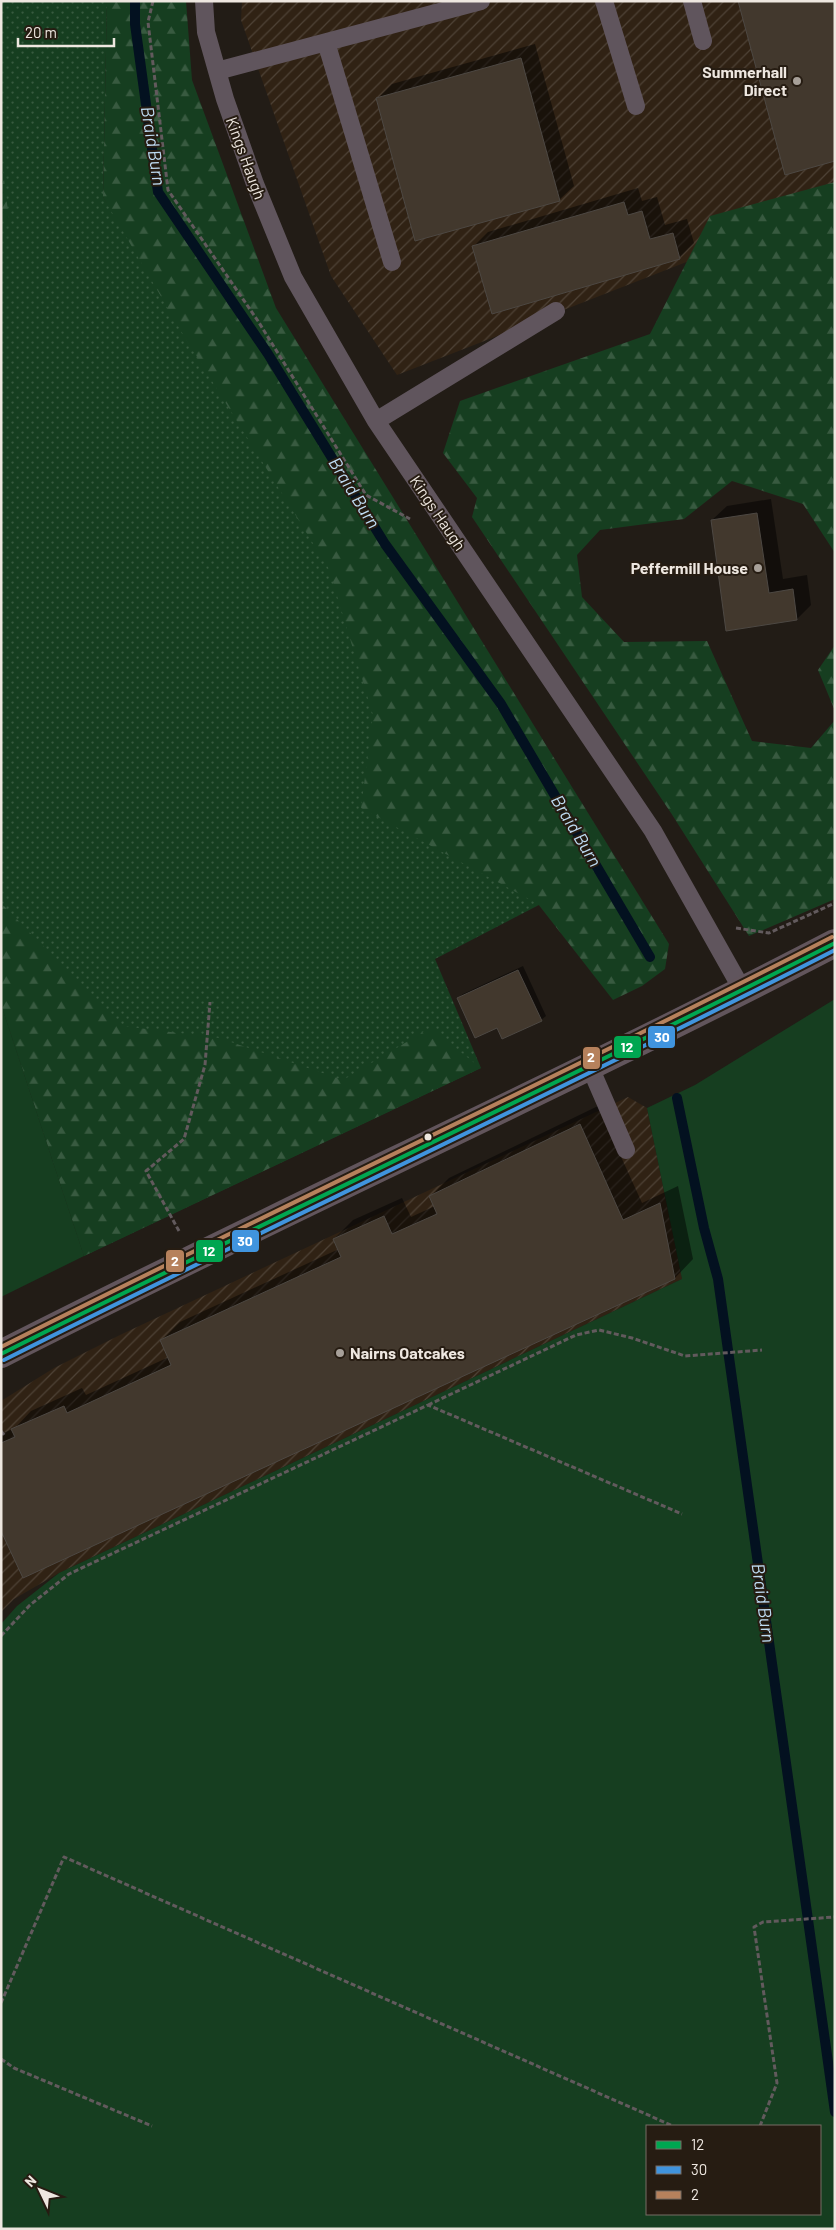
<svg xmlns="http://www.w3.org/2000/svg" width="836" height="2230" font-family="Barlow,sans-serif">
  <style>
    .industrial { fill: url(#industrial-furrows) }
    .grass { fill: url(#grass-dots) }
    .forest { fill: url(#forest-firs) }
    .park { fill: #163e20; fill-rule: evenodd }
    .shadow { fill: #0007 }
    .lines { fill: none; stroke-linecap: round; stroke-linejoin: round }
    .stream { stroke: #031120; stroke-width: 10 }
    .building { fill: #42382d; stroke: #4d4843 }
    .path { stroke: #625a5d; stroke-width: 3; stroke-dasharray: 5 2.5; stroke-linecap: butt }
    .lane { stroke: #60555d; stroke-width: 18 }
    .primary { stroke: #62555c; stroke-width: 28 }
    .bus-1-casing { stroke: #261c12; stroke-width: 8 }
    .bus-2-casing { stroke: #261c12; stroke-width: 8 }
    .bus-3-casing { stroke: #261c12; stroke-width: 8 }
    .bus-1 { stroke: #00a651; stroke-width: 4 }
    .bus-2 { stroke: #4094de; stroke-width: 4 }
    .bus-3 { stroke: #b6815c; stroke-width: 4 }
    .poi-dot { fill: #a7a099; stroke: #261c12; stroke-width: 2 }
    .bus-dot { fill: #eee7e0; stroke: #261c12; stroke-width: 2 }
    .labels { text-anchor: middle; stroke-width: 4; stroke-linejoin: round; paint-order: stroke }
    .poi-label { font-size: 16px; font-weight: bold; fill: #eee7e0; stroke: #261c12; text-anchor: end }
    .street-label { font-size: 16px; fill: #eee7e0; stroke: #261c12 }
    .water-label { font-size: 18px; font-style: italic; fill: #bedbf2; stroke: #261c12 }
    .line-badge { stroke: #261c12; stroke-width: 2 }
    .badge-label { font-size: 14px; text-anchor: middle; font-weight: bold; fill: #fff }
  </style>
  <defs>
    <pattern id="industrial-furrows" width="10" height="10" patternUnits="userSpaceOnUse" patternTransform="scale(1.25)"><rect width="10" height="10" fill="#302214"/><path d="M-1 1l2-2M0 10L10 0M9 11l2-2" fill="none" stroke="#4e4236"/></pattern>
    <pattern id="grass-dots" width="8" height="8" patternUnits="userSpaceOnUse" patternTransform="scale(1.25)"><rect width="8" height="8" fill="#163e20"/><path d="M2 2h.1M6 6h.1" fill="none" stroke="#385a40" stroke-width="1.8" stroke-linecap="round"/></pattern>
    <pattern id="forest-firs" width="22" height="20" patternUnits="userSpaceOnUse" patternTransform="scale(1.25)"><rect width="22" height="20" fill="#163e20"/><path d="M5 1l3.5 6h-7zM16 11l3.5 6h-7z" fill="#385a40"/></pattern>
  </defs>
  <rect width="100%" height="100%" fill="#221c16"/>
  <path class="industrial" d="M 242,1 L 835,1 L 835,204 L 397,375 L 331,276 L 241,20 Z
    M 628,1097 L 647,1108 L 682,1279 L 59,1573 L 14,1599 L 1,1612 L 1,1401 L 54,1368 L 122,1334 Z"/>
  <path class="grass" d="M 1,1 L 107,1 L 103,197 L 564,892 L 435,959 L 481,1068 L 84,1256 L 1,1004 Z"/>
  <path class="forest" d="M 107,1 L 186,1 L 192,80 L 276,308 L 669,944 L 665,969 L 642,986 L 613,1000 L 538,904 L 361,808 L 373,715 L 329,569 L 184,336 L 103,197 Z
    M 1,156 L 9,219 L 1,220 Z
    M 835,182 L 835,553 L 803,504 L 732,481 L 684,519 L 600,530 L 577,555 L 582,597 L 624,642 L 707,641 L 752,741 L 811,748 L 835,720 L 835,899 L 749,936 L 671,813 L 472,517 L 477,498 L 443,453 L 460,401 L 650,334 L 710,216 Z
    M 835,645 L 835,711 L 818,670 Z
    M 1,903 L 122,1026 L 219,1038 L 343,1080 L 430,1028 L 481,1068 L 84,1256 L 1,1004 Z"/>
  <path class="park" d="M 835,999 L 835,2229 L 1,2229 L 1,1624 L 17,1606 L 59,1573 L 682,1279 L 647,1108 L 695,1085 ZM 820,2126 L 820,2214 L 647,2214 L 647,2126 Z
    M 1,1004 L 84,1256 L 1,1297 Z"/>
  <path class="shadow" d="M 535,44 L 574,186 L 559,200 L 377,99 L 392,84 Z
    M 638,188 L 642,201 L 657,197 L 665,225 L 687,219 L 694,243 L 679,258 L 473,247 L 488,232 Z
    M 771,499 L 783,579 L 807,575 L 811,605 L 797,619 L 728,629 L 712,520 L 727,506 Z
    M 523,966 L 546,1016 L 541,1020 L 497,1027 L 458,998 L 463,994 Z
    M 598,1106 L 642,1203 L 678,1186 L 693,1259 L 675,1278 L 1,1527 L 1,1434 L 15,1428 L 31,1411 L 82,1388 L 86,1395 L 169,1357 L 162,1340 L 180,1322 L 339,1249 L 334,1239 L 353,1220 L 402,1198 L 411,1217 L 435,1206 L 431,1196 L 449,1178 Z"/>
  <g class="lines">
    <path class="stream" d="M 135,1 L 135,24 L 158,192 L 268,354 L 385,544 L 501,704 L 650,957
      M 677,1098 L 704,1228 L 718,1279 L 835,2112"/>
  </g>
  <path class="building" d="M 738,1 L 835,1 L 835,161 L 785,175 Z
    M 521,58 L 560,201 L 415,241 L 376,98 Z
    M 624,202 L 628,215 L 642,211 L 650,239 L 673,233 L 680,259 L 492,314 L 472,246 Z
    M 757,513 L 769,593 L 793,589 L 797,620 L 726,631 L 711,520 Z
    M 518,970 L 542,1021 L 502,1039 L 497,1028 L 475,1038 L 457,998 Z
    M 580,1124 L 623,1220 L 660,1203 L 675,1279 L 23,1578 L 1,1531 L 1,1443 L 15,1437 L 11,1429 L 64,1406 L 67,1413 L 171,1365 L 160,1340 L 341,1257 L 333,1239 L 384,1216 L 392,1234 L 437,1214 L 429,1196 Z"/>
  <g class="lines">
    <path class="path" d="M 153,1 L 148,22 L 168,190 L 258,321 L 366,495 L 410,519
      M 736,928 L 769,933 L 835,903
      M 179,1231 L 146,1171 L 184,1139 L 205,1065 L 210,1002
      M 428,1405 L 576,1335 L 599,1330 L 632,1338 L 685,1356 L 762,1350
      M 1,1431 L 5,1436
      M 1,1636 L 30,1605 L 69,1574 L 428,1405 L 682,1514
      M 1,2003 L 64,1857 L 673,2126
      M 1,2059 L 14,2068 L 152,2126
      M 760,2126 L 777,2083 L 754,1927 L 763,1922 L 835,1917"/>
    <path class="lane" d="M 204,1 L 206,32 L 225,99 L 255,184 L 293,277 L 376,421 L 653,831 L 743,991
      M 604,1 L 636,106
      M 692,1 L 703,41
      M 326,42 L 392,262
      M 217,71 L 481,1
      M 376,421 L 556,311
      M 590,1067 L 626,1150"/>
    <path class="primary" d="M 1,1354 C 277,1213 560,1086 835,943"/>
    <defs>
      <path id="bus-1" d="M 1,1354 C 278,1215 559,1084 835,943"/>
      <path id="bus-2" d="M 4,1360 C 280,1221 560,1091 835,950"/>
      <path id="bus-3" d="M 1,1347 C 277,1208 557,1078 832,937"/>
    </defs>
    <use href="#bus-1" class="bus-1-casing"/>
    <use href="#bus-2" class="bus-2-casing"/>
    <use href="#bus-3" class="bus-3-casing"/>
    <use href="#bus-1" class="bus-1"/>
    <use href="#bus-2" class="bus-2"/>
    <use href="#bus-3" class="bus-3"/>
  </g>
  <g class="poi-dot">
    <circle cx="797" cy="81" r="5"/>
    <circle cx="758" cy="568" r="5"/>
    <circle cx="340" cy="1353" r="5"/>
  </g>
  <circle class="bus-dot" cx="428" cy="1137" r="4.5"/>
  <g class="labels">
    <g class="poi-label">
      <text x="787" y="78">Summerhall<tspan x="787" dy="18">Direct</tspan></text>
      <text x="748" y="574">Peffermill House</text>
      <text x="350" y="1359" text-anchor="start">Nairns Oatcakes</text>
    </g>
    <g class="street-label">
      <text transform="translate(246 158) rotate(70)" y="6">Kings Haugh</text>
      <text transform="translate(438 513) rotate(56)" y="6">Kings Haugh</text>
    </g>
    <g class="water-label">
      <text transform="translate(153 146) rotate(81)" y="6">Braid Burn</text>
      <text transform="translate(354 493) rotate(58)" y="6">Braid Burn</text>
      <text transform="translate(576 831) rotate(59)" y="6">Braid Burn</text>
      <text transform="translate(763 1603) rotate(82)" y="6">Braid Burn</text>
    </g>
  </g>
  <g class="line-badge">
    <rect x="647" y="1025" width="29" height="24" rx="5" fill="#4094de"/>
    <rect x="613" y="1035" width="29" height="24" rx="5" fill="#00a651"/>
    <rect x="582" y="1046" width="19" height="24" rx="5" fill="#b6815c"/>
    <rect x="231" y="1229" width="29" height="24" rx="5" fill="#4094de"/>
    <rect x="195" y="1239" width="29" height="24" rx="5" fill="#00a651"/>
    <rect x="165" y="1249" width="20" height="24" rx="5" fill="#b6815c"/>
  </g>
  <g class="badge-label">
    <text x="662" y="1042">30</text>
    <text x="627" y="1052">12</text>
    <text x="591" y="1062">2</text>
    <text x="245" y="1246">30</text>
    <text x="209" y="1256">12</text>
    <text x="175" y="1266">2</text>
  </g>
  <rect width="836" height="2230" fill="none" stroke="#eee7e0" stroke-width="5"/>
  <rect x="646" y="2125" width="175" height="90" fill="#261c12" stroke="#766d64"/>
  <rect x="656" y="2141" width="25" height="8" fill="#00a651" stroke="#766d64"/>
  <text x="691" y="2150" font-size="15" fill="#eee7e0">12</text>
  <rect x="656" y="2166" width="25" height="8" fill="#4094de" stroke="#766d64"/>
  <text x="691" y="2175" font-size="15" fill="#eee7e0">30</text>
  <rect x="656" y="2191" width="25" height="8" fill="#b6815c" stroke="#766d64"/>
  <text x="691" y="2200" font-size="15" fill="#eee7e0">2</text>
  <g transform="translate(40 2190) rotate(313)" stroke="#261c12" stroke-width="4" paint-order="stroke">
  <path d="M0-4L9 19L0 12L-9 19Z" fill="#eee7e0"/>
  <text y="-8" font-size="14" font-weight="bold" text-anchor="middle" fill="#eee7e0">N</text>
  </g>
  <path d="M18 38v8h96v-8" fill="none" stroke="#eee7e0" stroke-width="2.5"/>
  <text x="25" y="38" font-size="15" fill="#eee7e0" stroke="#261c12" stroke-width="4" paint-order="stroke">20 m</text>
</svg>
